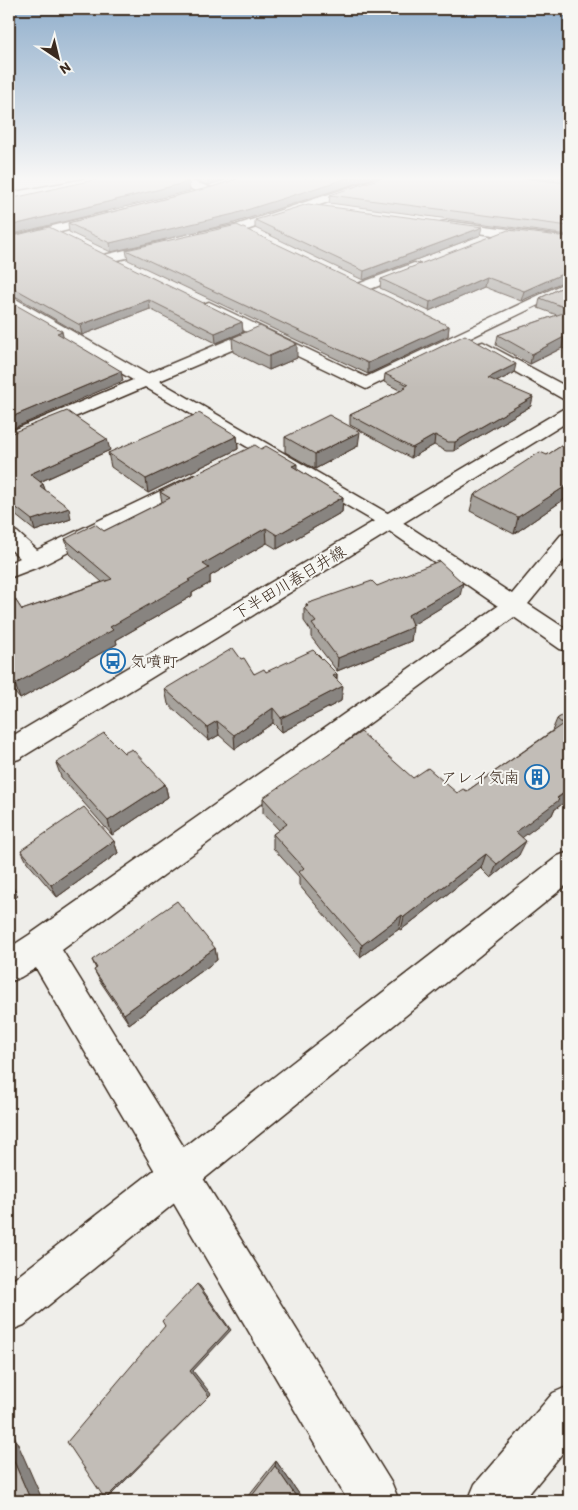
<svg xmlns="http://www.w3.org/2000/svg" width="578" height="1510" font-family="Itim,'Klee One',sans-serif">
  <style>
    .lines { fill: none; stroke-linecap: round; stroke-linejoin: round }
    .street-casing { stroke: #3b2a1e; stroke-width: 3 }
    .secondary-casing { stroke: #3b2a1e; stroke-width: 3 }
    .street { fill: #f6f6f2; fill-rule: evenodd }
    .secondary { fill: #f6f6f2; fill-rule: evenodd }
    .wall { fill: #a7a39d; stroke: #3b2a1e }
    .shaded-wall { fill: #888480; stroke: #3b2a1e }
    .building { fill: #c2bdb7; stroke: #3b2a1e }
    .labels { text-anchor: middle; stroke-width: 4; stroke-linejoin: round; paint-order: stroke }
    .street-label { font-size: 16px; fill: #3b2a1e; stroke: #f6f6f2 }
    .poi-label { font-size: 16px; fill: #3b2a1e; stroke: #f6f6f2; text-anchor: start }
  </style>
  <rect width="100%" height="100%" fill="#efeeea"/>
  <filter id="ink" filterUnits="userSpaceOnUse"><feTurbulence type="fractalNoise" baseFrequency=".02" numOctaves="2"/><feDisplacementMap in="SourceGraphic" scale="10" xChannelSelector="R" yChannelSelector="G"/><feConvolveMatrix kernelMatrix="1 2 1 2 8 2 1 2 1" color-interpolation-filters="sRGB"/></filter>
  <g filter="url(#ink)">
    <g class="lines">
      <defs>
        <path id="street" d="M 96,177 L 118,177 L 112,180 L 9,201 L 9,193 Z
          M 164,177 L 180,177 L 212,188 L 214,191 L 212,194 L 204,194 L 166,179 Z
          M 381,177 L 397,177 L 395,179 L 244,231 L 206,239 L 199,235 L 201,232 L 236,225 Z
          M 104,213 L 108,214 L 110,217 L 108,220 L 9,245 L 9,237 Z
          M 446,221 L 569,237 L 569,245 L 441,228 L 440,225 L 441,222 Z
          M 164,241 L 171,245 L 169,248 L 109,262 L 102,258 L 104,255 Z
          M 414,263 L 419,264 L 421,267 L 419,270 L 368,290 L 358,290 L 356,287 L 358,284 Z
          M 569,281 L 569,290 L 366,389 L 260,338 L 159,381 L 396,518 L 512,594 L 561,535 L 569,533 L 569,554 L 528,604 L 569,631 L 569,651 L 560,649 L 514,617 L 62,950 L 392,1484 L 399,1501 L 348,1501 L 36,968 L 21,977 L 9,982 L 9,948 L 29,935 L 498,606 L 382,526 L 145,387 L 9,445 L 9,432 L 133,380 L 9,307 L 9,297 L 14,298 L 147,374 L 247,332 L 204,310 L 201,307 L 204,304 L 209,302 L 366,377 Z
          M 483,342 L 569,388 L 569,400 L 563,399 L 477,350 L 475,347 L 477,344 Z
          M 194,475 L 201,477 L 204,481 L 201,485 L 43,565 L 9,578 L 9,563 L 20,558 L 9,548 L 9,530 L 17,532 L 37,550 Z
          M 569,1386 L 569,1445 L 523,1501 L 468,1501 L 475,1484 L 553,1393 Z"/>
        <path id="secondary" d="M 569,408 L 569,421 L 19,759 L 9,762 L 9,738 L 563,409 Z
          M 569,852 L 569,883 L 24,1325 L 9,1331 L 9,1283 L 558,856 Z"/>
      </defs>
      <use href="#street" class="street-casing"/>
      <use href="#secondary" class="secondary-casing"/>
      <use href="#street" class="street"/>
      <use href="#secondary" class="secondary"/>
    </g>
    <path class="wall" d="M 185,177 L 235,177 L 208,185 Z
      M 243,177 L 376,177 L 234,223 L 111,252 L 69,232 L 68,223 L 212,187 Z
      M 523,177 L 569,177 L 569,182 Z
      M 569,183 L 569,235 L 329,203 L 330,195 Z
      M 255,220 L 481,235 L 363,280 L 255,228 Z
      M 9,237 L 242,322 L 243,332 L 216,343 L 150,309 L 82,335 L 15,296 L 9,296 Z
      M 569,237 L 569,279 L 521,301 L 484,287 L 429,311 L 380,288 L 381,279 Z
      M 126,250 L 449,326 L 448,336 L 368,374 L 128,260 Z
      M 569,284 L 569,351 L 562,348 L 530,364 L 496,345 L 498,335 L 557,315 L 538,308 L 540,298 Z
      M 232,338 L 297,358 L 269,370 L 233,352 Z
      M 514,373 L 496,382 L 531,406 L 454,451 L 446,451 L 434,445 L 411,458 L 350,425 L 350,415 L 401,391 L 384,382 L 385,374 Z
      M 9,434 L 110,450 L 40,482 L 43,484 L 45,490 L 71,519 L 35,531 L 9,510 Z
      M 237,436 L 238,449 L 148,493 L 111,467 L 108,453 Z
      M 285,437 L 358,446 L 315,469 L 285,452 Z
      M 569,441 L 569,496 L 514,534 L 470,511 L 474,495 L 547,455 Z
      M 297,469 L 343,497 L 342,512 L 277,549 L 267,543 L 210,576 L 210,583 L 192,593 L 192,596 L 116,640 L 117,644 L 20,699 L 10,687 L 9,688 L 9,590 L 22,610 L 102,582 L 70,554 L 65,539 L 104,531 L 162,502 L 160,492 Z
      M 377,586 L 460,596 L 412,625 L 411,641 L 337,671 L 311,637 L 311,631 L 304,621 L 304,608 L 306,607 L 306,604 Z
      M 241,659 L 254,674 L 266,672 L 337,674 L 337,681 L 341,701 L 282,732 L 273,723 L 235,749 L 219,735 L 209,741 L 168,704 L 165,689 Z
      M 569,711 L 569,799 L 554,810 L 552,815 L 522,837 L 519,855 L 491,878 L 481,868 L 401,930 L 399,929 L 360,957 L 299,885 L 299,877 L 273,848 L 273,834 L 279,830 L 263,813 L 263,798 L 413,778 L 457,793 L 467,791 L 552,731 L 557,719 Z
      M 124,753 L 165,784 L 168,797 L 112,835 L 61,777 L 56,763 Z
      M 114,841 L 118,853 L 57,897 L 27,862 L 21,850 Z
      M 215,948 L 217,960 L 129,1024 L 100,981 L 94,970 L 96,969 L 92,960 Z
      M 276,1461 L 304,1501 L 244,1501 Z"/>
    <path class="shaded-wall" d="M 207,177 L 235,177 L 208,185 Z
      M 351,177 L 376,177 L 234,223 L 111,252 L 110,243 Z
      M 189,182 L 190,191 L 9,235 L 9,226 Z
      M 483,227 L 481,235 L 363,280 L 364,271 Z
      M 569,271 L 569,279 L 521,301 L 524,291 Z
      M 486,277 L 484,287 L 429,311 L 430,302 Z
      M 149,300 L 150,309 L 82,335 L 80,325 Z
      M 242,322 L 243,332 L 216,343 L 215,333 Z
      M 449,326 L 448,336 L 368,374 L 368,363 Z
      M 62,331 L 64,341 L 57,333 Z
      M 564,337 L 562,348 L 530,364 L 532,354 Z
      M 297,344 L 297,358 L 269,370 L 269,356 Z
      M 516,364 L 514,373 L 486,387 L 488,378 Z
      M 121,371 L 123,381 L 9,430 L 9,418 Z
      M 533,397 L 531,406 L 454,451 L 455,442 Z
      M 360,432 L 358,446 L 315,469 L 315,454 Z
      M 435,435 L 434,445 L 411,458 L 412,448 Z
      M 237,436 L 238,449 L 148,493 L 146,479 Z
      M 107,439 L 110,450 L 33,485 L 30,474 Z
      M 297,464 L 297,479 L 292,466 Z
      M 43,484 L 47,495 L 40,486 Z
      M 569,484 L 569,496 L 514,534 L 518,517 Z
      M 343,497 L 342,512 L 277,549 L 277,535 Z
      M 69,508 L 71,519 L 35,531 L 32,520 Z
      M 266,528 L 267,543 L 210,576 L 210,583 L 192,593 L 192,596 L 116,640 L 117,644 L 20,699 L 15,684 L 188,580 L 203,564 Z
      M 463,583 L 460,596 L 406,629 L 408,615 Z
      M 413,627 L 411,641 L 337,671 L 338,658 Z
      M 337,674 L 336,688 L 333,676 Z
      M 343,686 L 341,701 L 282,732 L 281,718 Z
      M 273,708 L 273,723 L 235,749 L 234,735 Z
      M 217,721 L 219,735 L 209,741 L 207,727 Z
      M 165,784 L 168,797 L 112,835 L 108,821 Z
      M 569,789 L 569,799 L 554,810 L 552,815 L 510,847 L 516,832 Z
      M 114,841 L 118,853 L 57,897 L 51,885 Z
      M 526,841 L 519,855 L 491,878 L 497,864 Z
      M 486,854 L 481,868 L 401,930 L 404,917 Z
      M 11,884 L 18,896 L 9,903 L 9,886 Z
      M 402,915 L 399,929 L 360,957 L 362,945 Z
      M 215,948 L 217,960 L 129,1024 L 124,1014 Z
      M 197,1284 L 200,1286 L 231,1330 L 193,1371 L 211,1394 L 112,1494 L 105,1499 Z
      M 14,1435 L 43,1501 L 31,1501 L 9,1450 L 9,1436 Z
      M 276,1461 L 304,1501 L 299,1501 L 275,1466 Z"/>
    <path class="building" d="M 106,177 L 175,177 L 189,182 L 9,226 L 9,199 Z
      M 243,177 L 351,177 L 234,214 L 110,243 L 68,223 L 212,187 Z
      M 384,177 L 511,177 L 569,183 L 569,226 L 330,195 Z
      M 308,204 L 483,227 L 364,271 L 255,220 Z
      M 237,225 L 449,326 L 368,363 L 126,250 Z
      M 49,227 L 242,322 L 215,333 L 149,300 L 80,325 L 12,287 L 9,286 L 9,237 Z
      M 508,230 L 569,237 L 569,271 L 524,291 L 486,277 L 430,302 L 381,279 Z
      M 569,284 L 569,309 L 540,298 Z
      M 9,301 L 62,331 L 57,333 L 121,371 L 9,418 Z
      M 569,311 L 569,340 L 564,337 L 532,354 L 498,335 Z
      M 260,326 L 297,344 L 269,356 L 232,338 Z
      M 465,335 L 516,364 L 488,378 L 533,397 L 455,442 L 448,442 L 435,435 L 412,448 L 350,415 L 406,388 L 404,387 L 408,385 L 385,374 Z
      M 67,411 L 107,439 L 30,474 L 43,484 L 40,486 L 69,508 L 32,520 L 9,502 L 9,434 Z
      M 199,413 L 237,436 L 146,479 L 108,453 Z
      M 329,415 L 360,432 L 315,454 L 285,437 Z
      M 569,441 L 569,484 L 518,517 L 474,495 L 540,452 L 547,455 Z
      M 255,445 L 261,449 L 266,446 L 297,464 L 292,466 L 343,497 L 277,535 L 266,528 L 203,564 L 209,568 L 188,580 L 190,581 L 110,627 L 113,630 L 15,684 L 9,678 L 9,590 L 22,610 L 112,579 L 65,539 L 95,524 L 104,531 L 170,498 L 160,492 Z
      M 439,561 L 463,583 L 408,615 L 413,627 L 338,658 L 312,624 L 316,622 L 304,608 L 308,606 L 306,604 L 372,581 L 377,586 Z
      M 233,648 L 241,659 L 244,658 L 254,674 L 264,669 L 266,672 L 313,650 L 337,674 L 333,676 L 343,686 L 281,718 L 273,708 L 234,735 L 217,721 L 207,727 L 165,689 Z
      M 569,711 L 569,789 L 557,798 L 559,800 L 516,832 L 526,841 L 497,864 L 486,854 L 404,917 L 402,915 L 362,945 L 299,872 L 304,868 L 273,834 L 287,824 L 263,798 L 361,732 L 413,778 L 428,768 L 457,793 L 463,789 L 467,791 L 563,724 L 557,719 Z
      M 104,733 L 124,753 L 132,749 L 165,784 L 108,821 L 56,763 Z
      M 84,807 L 114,841 L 51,885 L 21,850 Z
      M 177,901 L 215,948 L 124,1014 L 94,970 L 97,968 L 92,960 Z
      M 197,1284 L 229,1329 L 190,1371 L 209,1396 L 105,1499 L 67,1442 L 165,1326 L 162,1321 Z
      M 9,1450 L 31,1501 L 9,1501 Z
      M 275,1466 L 299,1501 L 248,1501 Z"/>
  </g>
  <linearGradient id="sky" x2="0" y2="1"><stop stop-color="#91afcc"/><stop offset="0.46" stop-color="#f8f7f6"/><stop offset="1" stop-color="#f8f7f6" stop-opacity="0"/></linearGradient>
  <rect width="578" height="388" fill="url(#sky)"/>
  <defs>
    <symbol id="bus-ring" viewBox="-11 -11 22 22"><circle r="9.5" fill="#f6f6f2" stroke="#1f6fb2" stroke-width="1.5"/><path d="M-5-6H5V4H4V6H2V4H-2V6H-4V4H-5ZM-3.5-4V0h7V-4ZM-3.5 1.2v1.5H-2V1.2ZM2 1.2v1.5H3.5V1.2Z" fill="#1f6fb2"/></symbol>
    <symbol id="building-ring" viewBox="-11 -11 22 22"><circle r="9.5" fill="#f6f6f2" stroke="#1f6fb2" stroke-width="1.5"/><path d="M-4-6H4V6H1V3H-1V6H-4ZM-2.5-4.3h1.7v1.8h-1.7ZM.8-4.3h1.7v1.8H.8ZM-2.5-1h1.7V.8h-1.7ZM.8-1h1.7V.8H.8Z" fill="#1f6fb2"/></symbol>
  </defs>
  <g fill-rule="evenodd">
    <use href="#bus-ring" x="99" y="647" width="28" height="28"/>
    <use href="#building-ring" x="523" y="763" width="28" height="28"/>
  </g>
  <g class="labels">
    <g class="street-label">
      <text transform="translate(289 582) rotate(-31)" y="6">下半田川春日井線</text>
    </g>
    <g class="poi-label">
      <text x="130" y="667">気噴町</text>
      <text x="520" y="783" text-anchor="end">アレイ気南</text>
    </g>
  </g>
  <rect width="578" height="1510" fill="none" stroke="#f6f6f2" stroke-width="30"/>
  <rect x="15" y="15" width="548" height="1480" fill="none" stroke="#3b2a1e" stroke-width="2" filter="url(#ink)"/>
  <g transform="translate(58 58) rotate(145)" stroke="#f6f6f2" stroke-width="4" paint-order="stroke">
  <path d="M0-4L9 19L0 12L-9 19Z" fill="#3b2a1e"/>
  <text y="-8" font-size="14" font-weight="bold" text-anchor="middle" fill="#3b2a1e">N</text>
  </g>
</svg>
